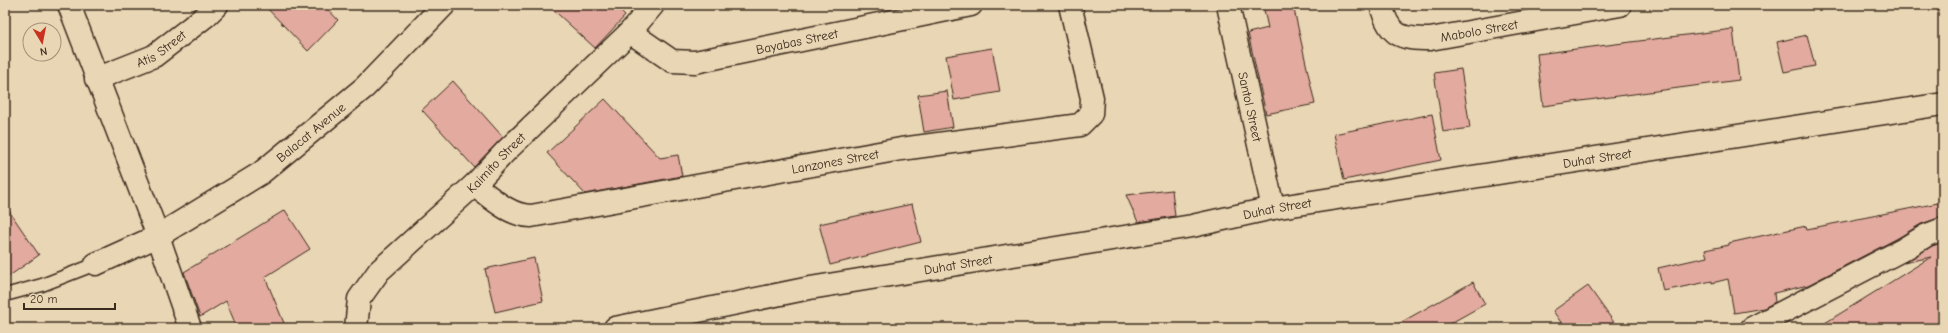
<svg xmlns="http://www.w3.org/2000/svg" width="1948" height="333" font-family="'Comic Neue',sans-serif">
  <style>
    .building { fill: #e3aa9f; stroke: #3b2a1e }
    .lines { fill: none; stroke-linecap: round; stroke-linejoin: round }
    .service-casing { stroke: #3b2a1e; stroke-width: 15 }
    .minor-casing { stroke: #3b2a1e; stroke-width: 25 }
    .tertiary-casing { stroke: #3b2a1e; stroke-width: 25 }
    .service { stroke: #e9d6b4; stroke-width: 12 }
    .minor { stroke: #e9d6b4; stroke-width: 22 }
    .tertiary { stroke: #e9d6b4; stroke-width: 22 }
    .labels { text-anchor: middle; stroke-width: 3; stroke-linejoin: round; paint-order: stroke }
    .street-label { font-size: 13px; fill: #3b2a1e; stroke: #e9d6b4 }
  </style>
  <rect width="100%" height="100%" fill="#e9d6b4"/>
  <filter id="ink" filterUnits="userSpaceOnUse"><feTurbulence type="fractalNoise" baseFrequency=".025" numOctaves="2"/><feDisplacementMap in="SourceGraphic" scale="8" xChannelSelector="R" yChannelSelector="G"/><feConvolveMatrix kernelMatrix="1 2 1 2 8 2 1 2 1" color-interpolation-filters="sRGB"/></filter>
  <g filter="url(#ink)">
    <path class="building" d="M 264,5 L 324,5 L 338,20 L 308,51 Z
      M 548,5 L 614,5 L 625,16 L 595,48 Z
      M 1263,5 L 1293,5 L 1315,104 L 1266,114 L 1248,33 L 1268,28 Z
      M 1733,29 L 1739,80 L 1543,106 L 1537,54 Z
      M 1807,35 L 1815,66 L 1784,72 L 1777,42 Z
      M 992,48 L 1000,92 L 954,100 L 946,56 Z
      M 1461,69 L 1470,128 L 1443,132 L 1434,73 Z
      M 453,81 L 503,137 L 474,167 L 422,110 Z
      M 947,91 L 953,127 L 924,132 L 918,95 Z
      M 605,99 L 660,158 L 678,155 L 682,176 L 585,194 L 547,153 Z
      M 1432,114 L 1441,160 L 1344,180 L 1334,134 Z
      M 1172,190 L 1175,216 L 1138,222 L 1126,195 Z
      M 1943,202 L 1943,217 L 1921,224 L 1898,238 L 1808,285 L 1774,293 L 1775,302 L 1764,308 L 1734,313 L 1728,279 L 1712,283 L 1712,281 L 1663,291 L 1658,268 L 1707,257 L 1705,250 L 1729,245 L 1729,243 L 1806,226 L 1807,229 Z
      M 912,204 L 921,242 L 830,265 L 819,224 Z
      M 5,205 L 39,255 L 5,279 Z
      M 285,210 L 310,249 L 265,277 L 286,328 L 237,328 L 226,301 L 200,317 L 184,272 Z
      M 1943,242 L 1943,328 L 1817,328 L 1931,257 L 1904,263 L 1932,246 Z
      M 534,258 L 543,301 L 495,312 L 485,269 Z
      M 1473,282 L 1485,304 L 1442,328 L 1391,328 Z
      M 1588,286 L 1618,328 L 1565,328 L 1553,311 Z"/>
    <g class="lines">
      <defs>
        <path id="service" d="M 5,295 L 42,285 L 96,264"/>
        <g id="minor">
          <path d="M 69,5 L 158,236 L 190,328"/>
          <path id="s1" d="M 1228,5 L 1273,208"/>
          <path id="s2" d="M 1381,5 C 1389,36 1400,39 1430,39 L 1620,5"/>
          <path id="s3" d="M 630,32 L 672,61 L 695,62 L 971,5"/>
          <path id="s4" d="M 96,79 L 154,56 L 207,15 L 217,5"/>
          <path id="s5" d="M 474,185 C 492,198 508,215 531,216 L 901,149 L 1080,125 L 1091,114 L 1092,98 L 1070,5"/>
          <path d="M 96,264 L 158,236"/>
          <path id="s6" d="M 356,328 L 359,299 L 379,271 L 474,185 L 506,151 L 630,32 L 653,5"/>
          <path id="s7" d="M 615,328 L 810,288 L 1192,226 L 1273,208 L 1943,104"/>
          <path d="M 1752,328 L 1904,249 L 1927,235 L 1943,229"/>
        </g>
        <g id="tertiary">
          <path id="s8" d="M 158,236 L 261,173 L 365,87 L 444,5"/>
        </g>
      </defs>
      <use href="#service" class="service-casing"/>
      <use href="#minor" class="minor-casing"/>
      <use href="#tertiary" class="tertiary-casing"/>
      <use href="#service" class="service"/>
      <use href="#minor" class="minor"/>
      <use href="#tertiary" class="tertiary"/>
    </g>
  </g>
  <g class="labels">
    <g class="street-label">
      <text dy="5" stroke="none"><textPath href="#s2" startOffset="117">Mabolo Street</textPath></text>
      <text dy="5" stroke="none"><textPath href="#s3" startOffset="178">Bayabas Street</textPath></text>
      <text dy="5" stroke="none"><textPath href="#s4" startOffset="72">Atis Street</textPath></text>
      <text dy="5" stroke="none"><textPath href="#s1" startOffset="104">Santol Street</textPath></text>
      <text dy="5" stroke="none"><textPath href="#s8" startOffset="185">Balacat Avenue</textPath></text>
      <text dy="5" stroke="none"><textPath href="#s7" startOffset="997">Duhat Street</textPath></text>
      <text dy="5" stroke="none"><textPath href="#s5" startOffset="375">Lanzones Street</textPath></text>
      <text dy="5" stroke="none"><textPath href="#s6" startOffset="223">Kaimito Street</textPath></text>
      <text dy="5" stroke="none"><textPath href="#s7" startOffset="673">Duhat Street</textPath></text>
      <text dy="5" stroke="none"><textPath href="#s7" startOffset="349">Duhat Street</textPath></text>
    </g>
  </g>
  <rect width="1948" height="333" fill="none" stroke="#e9d6b4" stroke-width="20"/>
  <rect x="10" y="10" width="1928" height="313" fill="none" stroke="#3b2a1e" stroke-width="1.5" filter="url(#ink)"/>
  <g transform="translate(42 42) rotate(170)"><circle r="19" fill="#e9d6b4" stroke="#a39178"/>
  <path d="M0-3L7 15L0 10L-7 15Z" fill="#c8321e"/>
  <text y="-6" font-size="11" font-weight="bold" text-anchor="middle" fill="#3b2a1e">N</text>
  </g>
  <path d="M24 303v6h91v-6" fill="none" stroke="#3b2a1e" stroke-width="2"/>
  <text x="30" y="303" font-size="12" fill="#3b2a1e" stroke="#e9d6b4" stroke-width="3" paint-order="stroke">20 m</text>
</svg>
